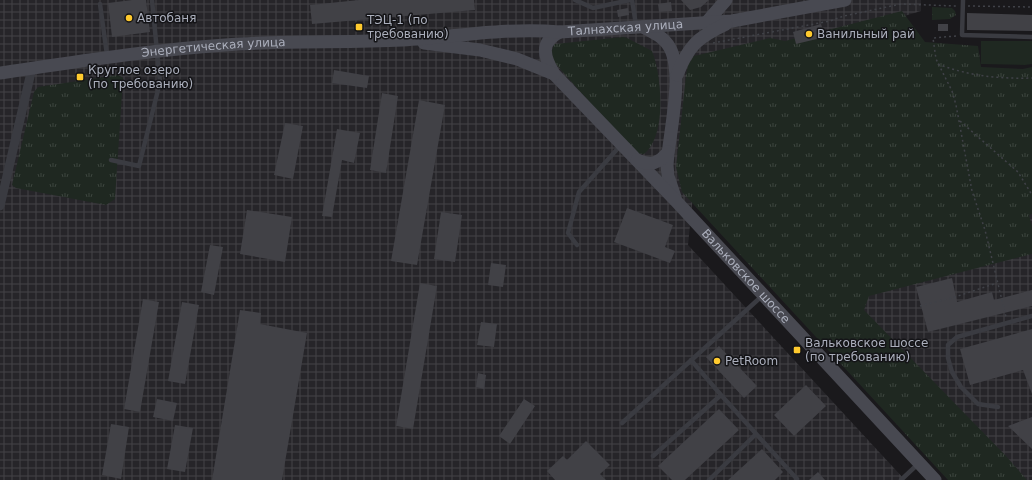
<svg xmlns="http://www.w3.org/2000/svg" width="1032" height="480" font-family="'DejaVu Sans',sans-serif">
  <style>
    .industrial { fill: url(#industrial-grid) }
    .grass { fill: url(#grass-tufts) }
    .park { fill: #1f2821 }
    .building { fill: #414146 }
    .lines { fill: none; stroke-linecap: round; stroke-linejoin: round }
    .path { stroke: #404248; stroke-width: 1.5; stroke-dasharray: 2 3; stroke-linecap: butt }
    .lane { stroke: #3a3b41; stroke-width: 4.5 }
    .street { stroke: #3a3b41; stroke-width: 9 }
    .secondary { stroke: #484951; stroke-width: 13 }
    .poi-dot { fill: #ffca2e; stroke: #141417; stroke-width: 1.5 }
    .labels { text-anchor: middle; stroke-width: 3; stroke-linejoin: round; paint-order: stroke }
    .poi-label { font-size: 12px; fill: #abafbc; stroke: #141417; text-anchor: start }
    .street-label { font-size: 12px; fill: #abafbc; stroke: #141417 }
  </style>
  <defs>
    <pattern id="industrial-grid" width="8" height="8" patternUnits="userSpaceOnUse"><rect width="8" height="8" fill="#262529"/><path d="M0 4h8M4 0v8" fill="none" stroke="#434246"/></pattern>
    <pattern id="grass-tufts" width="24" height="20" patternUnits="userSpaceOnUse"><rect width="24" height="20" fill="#1f2821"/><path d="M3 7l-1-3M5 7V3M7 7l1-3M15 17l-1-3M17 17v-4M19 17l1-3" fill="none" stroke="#3d453f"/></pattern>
  </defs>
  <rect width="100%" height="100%" fill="#1a191c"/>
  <path class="industrial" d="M 0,0 L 921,0 L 921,11 L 705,76 L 688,245 L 905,480 L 0,480 Z
    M 1032,185 L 1032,480 L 1003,480 L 840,302 Z"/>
  <path class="grass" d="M 932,7 L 952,8 L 955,11 L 956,15 L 950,19 L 932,20 Z
    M 902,11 L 925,42 L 978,46 L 981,67 L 1023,69 L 1032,67 L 1032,214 L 1029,215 L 1032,226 L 1032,254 L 869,296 L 864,310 L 1006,456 L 1027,480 L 948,480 L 682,192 L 676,167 L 686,76 L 688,65 L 694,56 L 770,38 L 785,41 Z
    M 623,37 L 627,38 L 652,51 C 662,76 667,136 644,154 L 634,153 L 555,63 C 552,56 550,51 555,44 Z
    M 118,75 L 123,78 L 115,199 L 106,205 L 16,188 L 12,185 L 34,92 L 38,87 Z"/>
  <path class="park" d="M 981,41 L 1032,41 L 1032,64 L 1025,65 L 981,64 Z"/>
  <path class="building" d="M 132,0 L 146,0 L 150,32 L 112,37 L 108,3 Z
    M 359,0 L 474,0 L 475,10 L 312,24 L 310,5 Z
    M 681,0 L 709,0 L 701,7 L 690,10 Z
    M 671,2 L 672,11 L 659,12 L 658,4 Z
    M 628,8 L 629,15 L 618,17 L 617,10 Z
    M 967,13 L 1032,15 L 1032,31 L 967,30 Z
    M 821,24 L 825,37 L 796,44 L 793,32 Z
    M 938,24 L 948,24 L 948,31 L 938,31 Z
    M 334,70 L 369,76 L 367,88 L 332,83 Z
    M 382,93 L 398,96 L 386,173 L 370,170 Z
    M 419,100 L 445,105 L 417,265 L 391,261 Z
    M 285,123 L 303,126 L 293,179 L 274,175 Z
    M 337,129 L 360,133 L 354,163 L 342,160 L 332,217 L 322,216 Z
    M 627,208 L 673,225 L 665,247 L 675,251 L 670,263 L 614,242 Z
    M 247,210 L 292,217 L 285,262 L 240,254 Z
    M 441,212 L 462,215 L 455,262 L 434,259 Z
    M 210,245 L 223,247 L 214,295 L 201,292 Z
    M 491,263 L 506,265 L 503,287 L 488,285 Z
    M 952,278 L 957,302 L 992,292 L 994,300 L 1032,290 L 1032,306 L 928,332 L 916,287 Z
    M 420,283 L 437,286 L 413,429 L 396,426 Z
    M 143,299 L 159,302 L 140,412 L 124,409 Z
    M 182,302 L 199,305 L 185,384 L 168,381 Z
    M 240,310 L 261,313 L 260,324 L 307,333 L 282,480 L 212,480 Z
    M 481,322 L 497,324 L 494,347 L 477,345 Z
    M 1032,329 L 1032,394 L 1023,370 L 970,385 L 960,349 Z
    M 719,346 L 757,386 L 744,398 L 706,357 Z
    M 478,373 L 486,375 L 484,389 L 476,387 Z
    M 806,385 L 826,406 L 794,436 L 774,415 Z
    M 157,399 L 177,403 L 173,421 L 153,417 Z
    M 524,399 L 535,406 L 510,444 L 499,436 Z
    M 719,409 L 739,430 L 685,480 L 672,480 L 658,466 Z
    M 1032,417 L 1032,449 L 1008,426 Z
    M 111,424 L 129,427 L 121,479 L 102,475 Z
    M 175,425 L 193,428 L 185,472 L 167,469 Z
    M 586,441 L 610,465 L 600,474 L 606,480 L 555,480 L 547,471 L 563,456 L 567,460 Z
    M 762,449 L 783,472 L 775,480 L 728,480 Z
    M 818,472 L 825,480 L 809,480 Z"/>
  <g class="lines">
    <path class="path" d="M 968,6 L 1032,7
      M 956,36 L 933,38 L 936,59 L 952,91 L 956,105 L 972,191 L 985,230 L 1006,317
      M 713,43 L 830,21 L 844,16 L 901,4 L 956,6
      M 938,64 C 968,76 1000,79 1032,78
      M 960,121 L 1018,172 L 1032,195
      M 920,306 L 955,297 L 997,283"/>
    <path class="lane" d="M 575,0 L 593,8 L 630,0
      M 632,0 L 636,25
      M 963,0 L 962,35 L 1032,37
      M 100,4 L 107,55
      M 111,160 L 139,166 L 160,82 L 152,0
      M 577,245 L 568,233 L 579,192 L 620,146
      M 721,395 L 797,479 L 796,480
      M 998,407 L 978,404 L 961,387 L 952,372 L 948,358 L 948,345 L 957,337 L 1032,316
      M 622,423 L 762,296
      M 653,456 L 721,395 L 691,360
      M 709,480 L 756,434
      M 901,480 L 918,464"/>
    <path class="street" d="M 0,206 L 32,68"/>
    <g class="secondary">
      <path d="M 706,23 L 726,0"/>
      <path d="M 643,27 C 653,32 664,37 670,48 C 684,74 669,134 667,165 L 668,176 L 675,197"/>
      <path id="s1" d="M 560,32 C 539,42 544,57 554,74 L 676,201 L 935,480"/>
      <path d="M 424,43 L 480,50 L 517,59 L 554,74"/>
      <path id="s2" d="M 0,73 C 75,62 150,50 225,45 C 284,40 343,43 403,40 C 454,37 508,27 560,32 L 732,21 L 845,0"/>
      <path d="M 677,75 C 688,46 698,37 726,24"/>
      <path d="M 637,160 C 650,166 659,164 668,152"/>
    </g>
  </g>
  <g class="poi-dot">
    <circle cx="129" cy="18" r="4"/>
    <rect x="355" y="23" width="8" height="8" rx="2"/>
    <circle cx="809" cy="34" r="4"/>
    <rect x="76" y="73" width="8" height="8" rx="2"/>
    <rect x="793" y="346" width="8" height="8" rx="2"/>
    <circle cx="717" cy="361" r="4"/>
  </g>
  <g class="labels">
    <g class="poi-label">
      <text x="137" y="22">Автобаня</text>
      <text x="367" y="24">ТЭЦ-1 (по<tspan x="367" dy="14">требованию)</tspan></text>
      <text x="817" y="38">Ванильный рай</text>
      <text x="88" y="74">Круглое озеро<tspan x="88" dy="14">(по требованию)</tspan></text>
      <text x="805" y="347">Вальковское шоссе<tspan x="805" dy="14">(по требованию)</tspan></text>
      <text x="725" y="365">PetRoom</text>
    </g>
    <g class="street-label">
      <text dy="4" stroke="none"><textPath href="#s2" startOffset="628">Талнахская улица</textPath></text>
      <text dy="4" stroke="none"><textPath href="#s2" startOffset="215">Энергетическая улица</textPath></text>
      <text dy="4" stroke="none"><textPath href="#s1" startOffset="329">Вальковское шоссе</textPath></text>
    </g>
  </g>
</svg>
